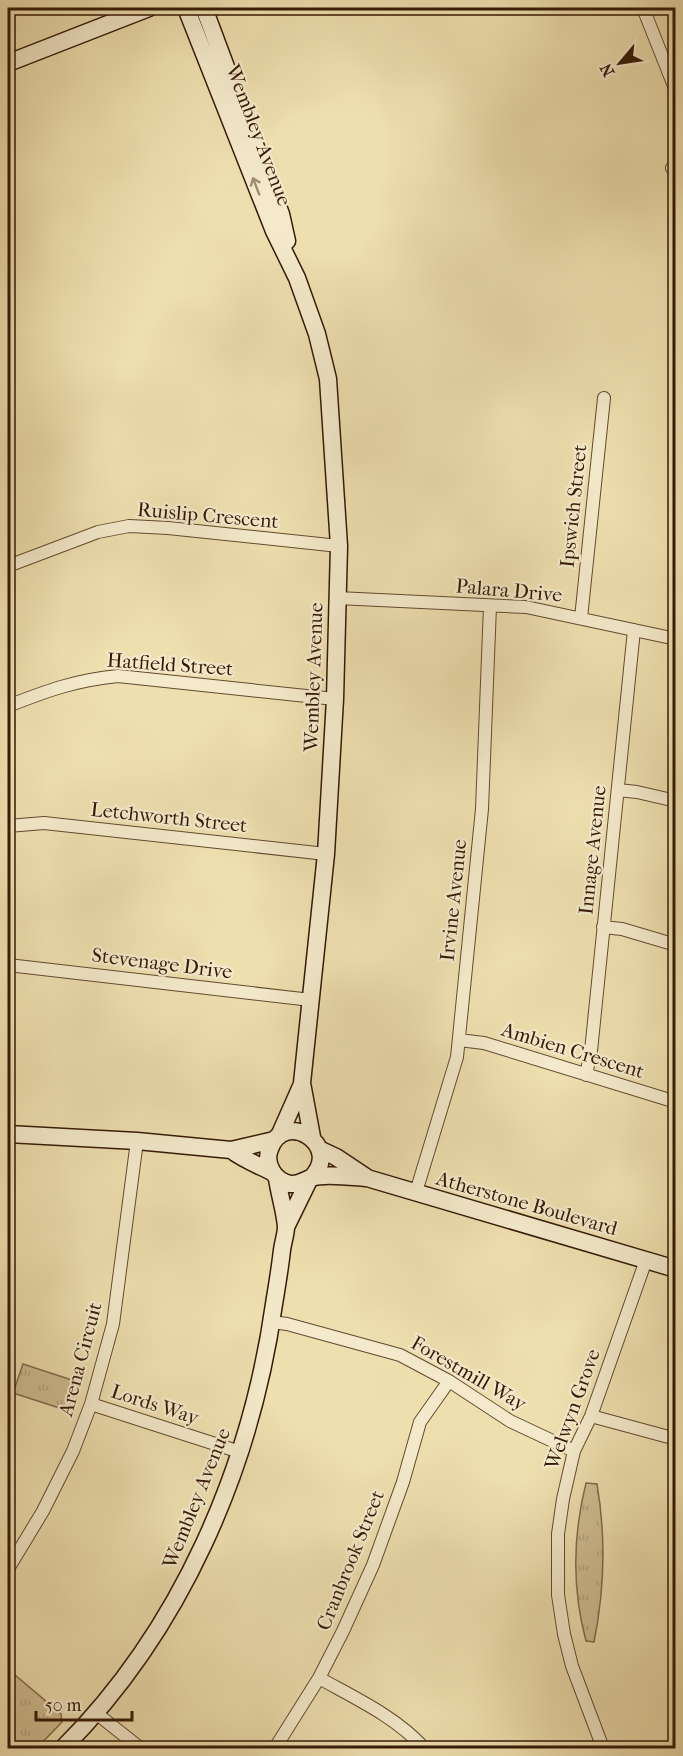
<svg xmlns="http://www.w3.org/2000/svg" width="683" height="1756" font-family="'IM FELL French Canon',serif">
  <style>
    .park { fill: url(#park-tufts); stroke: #826b4c; stroke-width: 1.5 }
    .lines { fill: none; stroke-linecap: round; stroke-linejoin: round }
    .street-casing { stroke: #634a30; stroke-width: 14 }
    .secondary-casing { stroke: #351906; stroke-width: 19 }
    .street { stroke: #f4eacb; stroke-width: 12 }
    .secondary { stroke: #f4eacb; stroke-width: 16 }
    .oneway { stroke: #9e8c72 }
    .labels { text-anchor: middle; stroke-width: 4.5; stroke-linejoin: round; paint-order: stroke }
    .street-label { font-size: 20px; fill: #351906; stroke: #f4eacb }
  </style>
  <defs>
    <pattern id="park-tufts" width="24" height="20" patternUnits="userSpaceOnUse" patternTransform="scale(1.5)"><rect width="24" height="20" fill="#cfbd92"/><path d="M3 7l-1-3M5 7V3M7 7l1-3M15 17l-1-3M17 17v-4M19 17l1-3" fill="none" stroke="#b2a27c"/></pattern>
  </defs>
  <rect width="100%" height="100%" fill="#eedfaf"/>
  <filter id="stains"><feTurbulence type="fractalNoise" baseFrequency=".00333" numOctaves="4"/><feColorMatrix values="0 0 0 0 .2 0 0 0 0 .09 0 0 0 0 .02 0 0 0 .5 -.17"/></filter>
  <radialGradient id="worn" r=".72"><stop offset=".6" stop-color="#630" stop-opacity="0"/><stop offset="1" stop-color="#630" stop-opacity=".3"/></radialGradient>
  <path class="park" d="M 23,1364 L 81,1383 L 72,1412 L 13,1393 Z
    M 586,1483 L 597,1484 C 606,1537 605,1588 594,1642 L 586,1641 C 572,1589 573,1535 586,1483 Z
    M 8,1669 L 61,1714 L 62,1722 L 37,1748 L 8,1748 Z"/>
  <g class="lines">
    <defs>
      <path id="street" d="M 643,8 L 676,91
        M 672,168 L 676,166
        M 8,566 L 98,532 L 129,526 L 168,528 L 339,546
        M 337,598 L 526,607 L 676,639
        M 581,618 L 604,398
        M 8,706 C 46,691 76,680 118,676 L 335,699
        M 618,790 L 637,792 L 676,801
        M 8,826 L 44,823 L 326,854
        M 603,927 L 622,929 L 676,945
        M 8,965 L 311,1000
        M 459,1040 L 484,1043 L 676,1102
        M 586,1075 L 591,1051 L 634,630
        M 416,1192 L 457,1057 L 482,809 L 490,606
        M 272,1322 L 287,1324 L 400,1355 L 449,1381 L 510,1421 L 574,1451
        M 91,1404 L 240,1452
        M 591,1416 L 676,1439
        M 8,1569 L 43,1511 L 73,1451 L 91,1404 L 113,1324 L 137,1141
        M 319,1678 C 355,1698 396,1717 424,1748
        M 96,1713 L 140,1748
        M 275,1748 L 319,1678 L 343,1631 L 373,1565 L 403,1482 L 420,1422 L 449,1381
        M 603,1748 L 572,1666 L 564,1634 L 558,1595 L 558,1534 L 563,1499 L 574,1451 L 591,1416 L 646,1260"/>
      <path id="secondary" d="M 186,8 L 274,231 L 297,278 L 317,334 L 328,379 L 339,546 L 335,699 L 326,854 L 302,1083 L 312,1137
        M 204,8 L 281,214 L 287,241
        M 8,63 L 149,8
        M 8,1134 L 137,1141 L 231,1150 L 274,1140
        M 279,1136 L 302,1084
        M 319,1149 L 336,1157 L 366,1177
        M 231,1150 C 244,1160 258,1165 272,1172
        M 311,1178 C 344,1146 284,1108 270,1149 C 267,1156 268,1164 272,1171 C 276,1178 282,1182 290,1184 C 299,1185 304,1180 311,1178 C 323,1173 353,1177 367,1178 L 676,1269
        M 286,1227 L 309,1180
        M 63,1748 C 181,1630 251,1468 274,1304 C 277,1286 280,1268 282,1250 C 283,1242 286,1234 286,1227 C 285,1211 279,1194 277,1178"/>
    </defs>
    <use href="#street" class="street-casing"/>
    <use href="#secondary" class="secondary-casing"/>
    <use href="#street" class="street"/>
    <use href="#secondary" class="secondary"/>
  </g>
  <defs><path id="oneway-shaft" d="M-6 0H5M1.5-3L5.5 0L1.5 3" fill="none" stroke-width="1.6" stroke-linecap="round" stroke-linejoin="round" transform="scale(1.5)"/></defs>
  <use class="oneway" href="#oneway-shaft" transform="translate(256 186) rotate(-111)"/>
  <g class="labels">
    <g class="street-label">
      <text transform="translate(259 135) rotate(69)" y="7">Wembley Avenue</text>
      <text transform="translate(573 506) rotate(-84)" y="7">Ipswich Street</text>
      <text transform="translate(208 515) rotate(5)" y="7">Ruislip Crescent</text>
      <text transform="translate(509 590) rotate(5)" y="7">Palara Drive</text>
      <text transform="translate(170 664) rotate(4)" y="7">Hatfield Street</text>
      <text transform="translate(313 677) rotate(-88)" y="7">Wembley Avenue</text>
      <text transform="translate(169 817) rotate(6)" y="7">Letchworth Street</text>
      <text transform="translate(592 850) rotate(-84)" y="7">Innage Avenue</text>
      <text transform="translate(453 900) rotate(-84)" y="7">Irvine Avenue</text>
      <text transform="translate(162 963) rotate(7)" y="7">Stevenage Drive</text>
      <text transform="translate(573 1050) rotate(17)" y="7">Ambien Crescent</text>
      <text transform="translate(527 1203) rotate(16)" y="7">Atherstone Boulevard</text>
      <text transform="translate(80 1359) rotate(-75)" y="7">Arena Circuit</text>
      <text transform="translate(469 1373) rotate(30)" y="7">Forestmill Way</text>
      <text transform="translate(155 1404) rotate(18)" y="7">Lords Way</text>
      <text transform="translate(572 1409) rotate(-70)" y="7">Welwyn Grove</text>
      <text transform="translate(196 1498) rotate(-68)" y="7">Wembley Avenue</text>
      <text transform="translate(350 1560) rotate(-68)" y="7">Cranbrook Street</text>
    </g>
  </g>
  <rect width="683" height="1756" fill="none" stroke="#eedfaf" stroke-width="30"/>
  <rect x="9" y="9" width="665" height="1738" fill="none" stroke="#351906" stroke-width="3"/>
  <rect x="15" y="15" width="653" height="1726" fill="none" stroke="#351906" stroke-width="1.5"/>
  <g transform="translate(620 63) rotate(241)" stroke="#f4eacb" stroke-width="4.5" paint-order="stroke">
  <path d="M0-4.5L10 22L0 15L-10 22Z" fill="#351906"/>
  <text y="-9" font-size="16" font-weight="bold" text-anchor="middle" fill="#351906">N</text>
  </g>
  <path d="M36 1711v9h96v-9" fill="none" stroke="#351906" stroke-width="3"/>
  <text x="45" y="1711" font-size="18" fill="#351906" stroke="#f4eacb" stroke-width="4.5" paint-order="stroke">50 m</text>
  <rect width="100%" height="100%" filter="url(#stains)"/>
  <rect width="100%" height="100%" fill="url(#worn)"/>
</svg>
